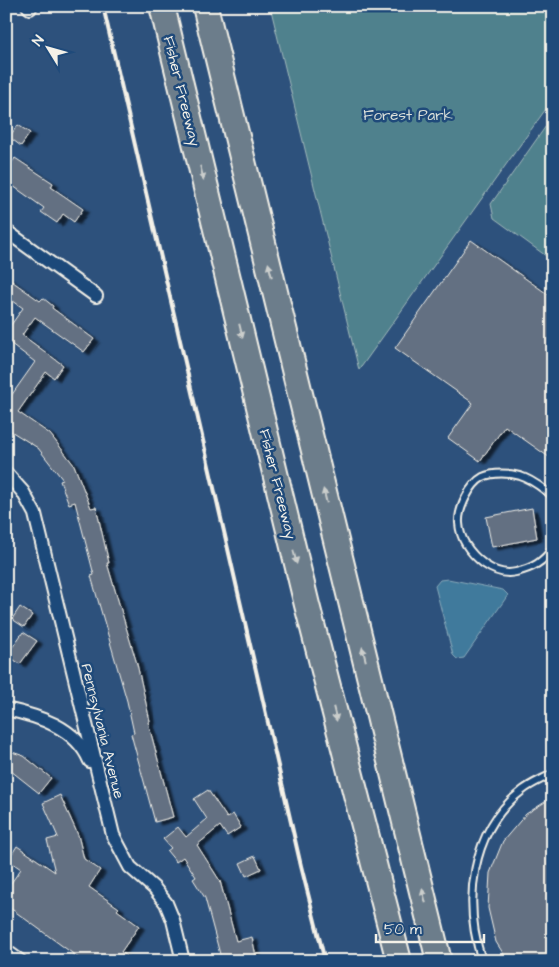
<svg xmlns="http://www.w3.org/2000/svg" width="559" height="967" font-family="'Architects Daughter',sans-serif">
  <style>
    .green { fill: #4f818d; stroke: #a2b9ba }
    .water { fill: #417a9c; stroke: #89aaba }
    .building { fill: #636f82; stroke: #f4f1e8; filter: url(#shadow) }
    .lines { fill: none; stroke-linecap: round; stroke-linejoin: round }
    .service-casing { stroke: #f4f1e8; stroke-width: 10 }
    .minor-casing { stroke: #f4f1e8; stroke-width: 16 }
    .motorway-casing { stroke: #f4f1e8; stroke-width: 28 }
    .service { stroke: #1f4a7a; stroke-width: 6 }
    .minor { stroke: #1f4a7a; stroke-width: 12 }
    .motorway { stroke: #6c7d8b; stroke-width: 24 }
    .rail { stroke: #f4f1e8; stroke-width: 4 }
    .oneway { fill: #cbcecc }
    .labels { text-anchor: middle; stroke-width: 5; stroke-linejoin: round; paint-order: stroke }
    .street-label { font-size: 15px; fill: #f4f1e8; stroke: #1f4a7a }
    .park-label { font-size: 15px; fill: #dbe0da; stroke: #1f4a7a }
  </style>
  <defs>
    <filter id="shadow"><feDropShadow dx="5.5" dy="3" stdDeviation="1" flood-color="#0009"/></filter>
  </defs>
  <rect width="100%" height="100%" fill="#2d517c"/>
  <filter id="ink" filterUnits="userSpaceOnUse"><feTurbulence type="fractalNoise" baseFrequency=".02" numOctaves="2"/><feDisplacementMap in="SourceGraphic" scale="10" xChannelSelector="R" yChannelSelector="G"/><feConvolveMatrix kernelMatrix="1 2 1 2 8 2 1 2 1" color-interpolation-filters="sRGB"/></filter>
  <g filter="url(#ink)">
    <path class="green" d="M 270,6 L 553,6 L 553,99 L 359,370 Z
      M 553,116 L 553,261 L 494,218 L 491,204 Z"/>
    <path class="water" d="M 448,579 L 503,590 L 508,595 L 464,658 L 457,659 L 453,655 L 435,586 L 440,580 Z"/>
    <path class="building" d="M 18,125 L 30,133 L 21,146 L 9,137 Z
      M 15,158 L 53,183 L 51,187 L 83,209 L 74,222 L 63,214 L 57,223 L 41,212 L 44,208 L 6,181 L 6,171 Z
      M 471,240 L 553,298 L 553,460 L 505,426 L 480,461 L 448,438 L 473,403 L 395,348 Z
      M 6,277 L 40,301 L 43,298 L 53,306 L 52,308 L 94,339 L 84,352 L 35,317 L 22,335 L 63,365 L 54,378 L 46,372 L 18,412 L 50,434 L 74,465 L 91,508 L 96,507 L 109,563 L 107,563 L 137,664 L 150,721 L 148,722 L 173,817 L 155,822 L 131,734 L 134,733 L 127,701 L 91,576 L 94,575 L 75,502 L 69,504 L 60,481 L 63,480 L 38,448 L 6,428 L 6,403 L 35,362 L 6,340 L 6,332 L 23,308 L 6,296 Z
      M 532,508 L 537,538 L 492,547 L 486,517 Z
      M 20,607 L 32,615 L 24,627 L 12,619 Z
      M 23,632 L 37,641 L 20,664 L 7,655 Z
      M 6,750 L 24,756 L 51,778 L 39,793 L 6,767 Z
      M 208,790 L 227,818 L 233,814 L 241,827 L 227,836 L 220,826 L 197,845 L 220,881 L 236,941 L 252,937 L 257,961 L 239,961 L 238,954 L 221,958 L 205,898 L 193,879 L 196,877 L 183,857 L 176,862 L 167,851 L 171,848 L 163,839 L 178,827 L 186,837 L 207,819 L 194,799 Z
      M 60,795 L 78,835 L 84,859 L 100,870 L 89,887 L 119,908 L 117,910 L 139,926 L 121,952 L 134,961 L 83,961 L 6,905 L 6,890 L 21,869 L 8,860 L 17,846 L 55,872 L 47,840 L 58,837 L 43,803 Z
      M 553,797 L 553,961 L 508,961 L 496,942 L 488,908 L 490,873 L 503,841 L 526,814 Z
      M 255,856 L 261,869 L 246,876 L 240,863 Z"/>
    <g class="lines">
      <defs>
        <path id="service" d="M 553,496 C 543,489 532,479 520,476 C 510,473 493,472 483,477 C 470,484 458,509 459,523 C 460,540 471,554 484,564 C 494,571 504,575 516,572 C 533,568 543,562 553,548
          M 482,961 C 463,902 470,830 523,790 C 532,783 543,779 553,773"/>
        <path id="minor" d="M 28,6 L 30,8
          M 6,231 L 96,296
          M 6,473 L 23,492 L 35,514 L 113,835 L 130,867 L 154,888 L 166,903 L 173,920 L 183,961
          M 6,709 C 38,716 76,727 90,761
          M 6,951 L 20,961"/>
        <path id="motorway" d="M 162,6 L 307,605 L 399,961
          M 205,6 L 439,961"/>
      </defs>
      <use href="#service" class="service-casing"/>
      <use href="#minor" class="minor-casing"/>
      <use href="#motorway" class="motorway-casing"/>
      <use href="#service" class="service"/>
      <use href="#minor" class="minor"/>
      <use href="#motorway" class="motorway"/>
      <path class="rail" d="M 103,6 L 301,866 L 325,961"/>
    </g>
    <defs><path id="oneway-solid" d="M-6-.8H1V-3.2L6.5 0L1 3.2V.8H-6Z" transform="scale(1.25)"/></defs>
    <g class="oneway">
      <use href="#oneway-solid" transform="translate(202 173) rotate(76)"/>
      <use href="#oneway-solid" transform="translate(270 270) rotate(-104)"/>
      <use href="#oneway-solid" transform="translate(241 331) rotate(76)"/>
      <use href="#oneway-solid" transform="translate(325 496) rotate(-104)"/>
      <use href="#oneway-solid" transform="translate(295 557) rotate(76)"/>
      <use href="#oneway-solid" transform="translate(364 654) rotate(-104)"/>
      <use href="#oneway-solid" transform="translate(335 714) rotate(76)"/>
      <use href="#oneway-solid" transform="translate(424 896) rotate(-104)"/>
    </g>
  </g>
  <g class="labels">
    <g class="street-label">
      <text transform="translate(182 91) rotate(76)" y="5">Fisher Freeway</text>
      <text transform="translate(278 484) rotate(76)" y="5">Fisher Freeway</text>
      <text transform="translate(103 731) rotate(76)" y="5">Pennsylvania Avenue</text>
    </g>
    <g class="park-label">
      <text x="408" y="120">Forest Park</text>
    </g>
  </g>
  <rect width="559" height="967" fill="none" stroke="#1f4a7a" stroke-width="25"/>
  <rect x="12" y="12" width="534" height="942" fill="none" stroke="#f4f1e8" stroke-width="2" filter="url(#ink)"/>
  <g transform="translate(48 48) rotate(307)" stroke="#1f4a7a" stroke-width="4" paint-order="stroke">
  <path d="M0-4L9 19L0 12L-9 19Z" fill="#f4f1e8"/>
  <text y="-8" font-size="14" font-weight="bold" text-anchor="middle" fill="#f4f1e8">N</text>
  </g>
  <path d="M376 934v8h108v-8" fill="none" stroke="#f4f1e8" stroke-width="2.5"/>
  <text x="384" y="934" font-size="15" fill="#f4f1e8" stroke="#1f4a7a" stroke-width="4" paint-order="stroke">50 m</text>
</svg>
